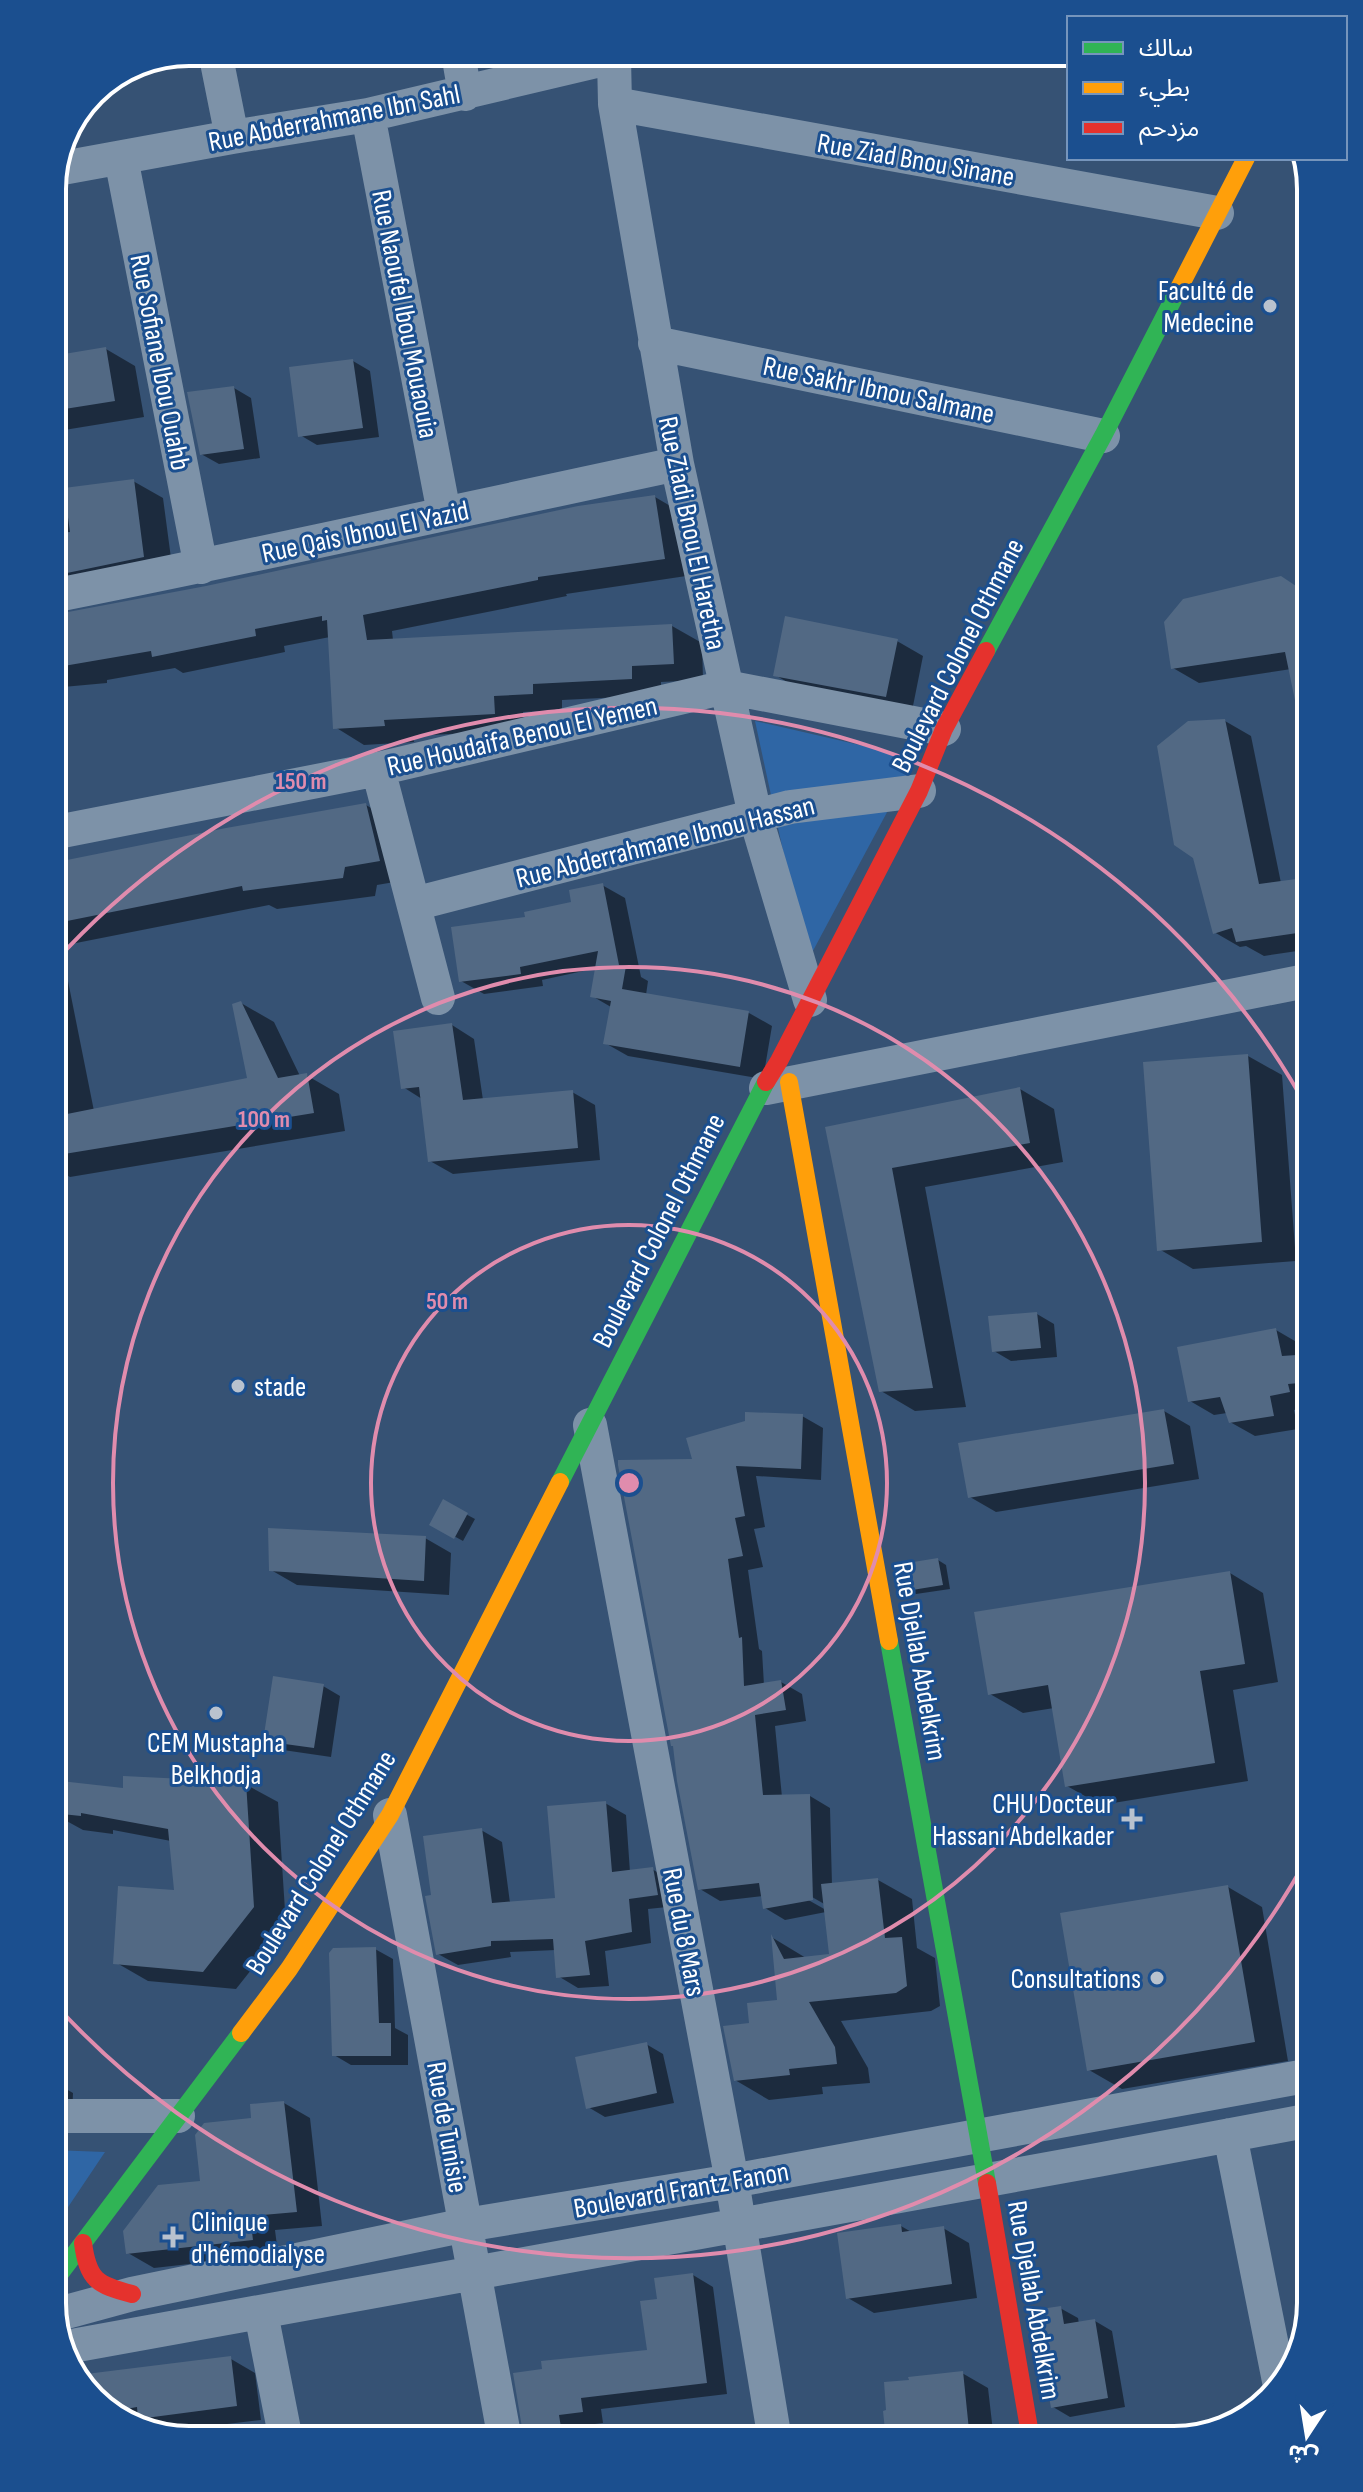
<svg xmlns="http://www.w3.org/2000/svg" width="1363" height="2492" font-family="'Sofia Sans Condensed','Noto Sans Arabic',sans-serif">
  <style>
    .green { fill: #2f66a5 }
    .shadow { fill: #0007; fill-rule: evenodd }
    .building { fill: #526984 }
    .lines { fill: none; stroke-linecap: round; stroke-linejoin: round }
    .street { stroke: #7d92a8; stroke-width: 34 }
    .fast { stroke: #30b455; stroke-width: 18 }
    .slow { stroke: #ff9f0a; stroke-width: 18 }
    .jam { stroke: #e5322d; stroke-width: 18 }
    .ring { fill: none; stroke: #e08cad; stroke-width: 4 }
    .poi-dot { fill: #b9c2ce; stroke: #1b4f8f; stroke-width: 3 }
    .labels { text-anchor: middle; stroke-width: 6; stroke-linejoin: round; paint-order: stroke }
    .street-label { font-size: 28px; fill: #fff; stroke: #1b4f8f }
    .poi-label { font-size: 28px; fill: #fff; stroke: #1b4f8f; text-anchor: end }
    .rim { fill: none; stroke: #fff; stroke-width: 4 }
    .centre { fill: #e08cad; stroke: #1b4f8f; stroke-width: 4 }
    .ring-label { font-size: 24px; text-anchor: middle; font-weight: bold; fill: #e08cad; stroke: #1b4f8f; stroke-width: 6; stroke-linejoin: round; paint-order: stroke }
  </style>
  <rect width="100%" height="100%" fill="#365274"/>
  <path class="green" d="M 755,721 L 916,758 L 807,962 Z
    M 52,2150 L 105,2152 L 52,2231 Z"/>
  <path class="shadow" d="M 106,349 L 135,366 L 144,417 L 52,432 L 52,358 Z
    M 353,361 L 370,371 L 379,437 L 317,445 L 300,435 Z
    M 234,388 L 251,398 L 260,458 L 219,464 L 201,454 Z
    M 133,481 L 163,498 L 173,573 L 63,606 L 62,616 L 655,497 L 684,514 L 693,575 L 566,594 L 567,596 L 392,631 L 393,640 L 672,626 L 702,643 L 703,680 L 661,682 L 661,695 L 562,700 L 562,710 L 523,712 L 524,730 L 413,736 L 414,742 L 364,745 L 335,727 L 330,637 L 284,646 L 285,652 L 183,673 L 175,668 L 107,680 L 107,683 L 52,688 L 52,513 L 69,510 Z
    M 1311,596 L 1311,666 L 1199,683 L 1173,668 Z
    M 897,641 L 923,656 L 912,711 L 801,690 L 775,675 Z
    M 1292,675 L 1311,684 L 1311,767 Z
    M 1225,721 L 1251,736 L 1281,883 L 1311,879 L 1311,949 L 1264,956 L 1246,946 L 1240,947 L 1214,932 Z
    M 366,805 L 399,824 L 412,879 L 377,885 L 375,896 L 277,909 L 269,905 L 61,946 L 94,1111 L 249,1080 L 241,1003 L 274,1022 L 300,1076 L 306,1075 L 339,1094 L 345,1131 L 70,1177 L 52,1167 L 52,865 Z
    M 602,885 L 625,898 L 641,977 L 648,981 L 646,995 L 749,1013 L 772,1026 L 763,1079 L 628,1056 L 605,1043 L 611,1007 L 592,996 L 597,968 L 542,980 L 543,986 L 484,994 L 461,981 L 528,919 L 574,904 Z
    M 452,1025 L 474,1039 L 483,1100 L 572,1092 L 595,1105 L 600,1160 L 453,1174 L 430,1161 L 422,1099 L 403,1087 Z
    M 1248,1056 L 1282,1075 L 1296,1261 L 1193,1269 L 1159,1249 Z
    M 1020,1089 L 1054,1109 L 1063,1162 L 925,1187 L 966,1407 L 915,1411 L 881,1391 L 827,1128 Z
    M 1037,1314 L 1054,1324 L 1057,1357 L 1011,1361 L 994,1351 Z
    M 1276,1330 L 1300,1344 L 1303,1356 L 1311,1356 L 1311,1406 L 1294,1410 L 1298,1429 L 1255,1436 L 1230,1422 L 1227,1413 L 1214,1415 L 1190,1401 Z
    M 1164,1411 L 1190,1426 L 1199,1479 L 996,1512 L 970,1497 Z
    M 802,1416 L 823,1428 L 821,1480 L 756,1476 L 765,1527 L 754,1529 L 763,1567 L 748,1570 L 759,1649 L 762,1651 L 764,1685 L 781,1682 L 802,1694 L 806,1721 L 775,1726 L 782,1797 L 810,1796 L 830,1808 L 832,1885 L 878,1880 L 912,1899 L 917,1948 L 935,1958 L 940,2006 L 931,2011 L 841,2021 L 868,2068 L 870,2083 L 822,2087 L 823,2094 L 769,2100 L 735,2080 L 751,2025 L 780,2002 L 773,1938 L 806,1958 L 831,1956 L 826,1912 L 785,1920 L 765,1908 L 763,1896 L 720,1901 L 700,1889 L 695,1461 ZM 805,1893 L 826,1905 L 826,1910 L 803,1897 Z
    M 443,1502 L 475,1519 L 463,1541 L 432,1524 Z
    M 425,1538 L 451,1553 L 449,1595 L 297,1585 L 271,1570 Z
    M 938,1560 L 946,1565 L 950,1589 L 916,1594 L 908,1590 Z
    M 1230,1573 L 1263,1593 L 1278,1682 L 1233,1690 L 1248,1781 L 1101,1805 L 1067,1786 L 1054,1708 L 1023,1713 L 990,1694 Z
    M 323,1686 L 340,1696 L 331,1757 L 283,1750 L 266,1740 Z
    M 245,1784 L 278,1802 L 286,1926 L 236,1989 L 148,1981 L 115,1962 L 176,1892 L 171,1841 L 113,1830 L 113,1834 L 83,1830 L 52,1813 L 125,1790 Z
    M 605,1803 L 626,1815 L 630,1872 L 652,1869 L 672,1881 L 677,1906 L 648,1909 L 651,1943 L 605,1951 L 609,1986 L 578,1988 L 558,1976 L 556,1950 L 510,1952 L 511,1957 L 458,1965 L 438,1954 L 434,1897 L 481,1830 L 502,1842 L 510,1903 L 557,1900 Z
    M 1228,1887 L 1262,1907 L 1288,2061 L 1122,2089 L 1089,2070 Z
    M 375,1949 L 393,1959 L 395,2028 L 408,2035 L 408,2065 L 351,2065 L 334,2055 Z
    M 646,2044 L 663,2054 L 674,2103 L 605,2117 L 588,2107 Z
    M 52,2081 L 73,2093 L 72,2117 L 52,2124 Z
    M 284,2103 L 310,2118 L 322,2226 L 275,2230 L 278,2254 L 154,2268 L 128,2253 L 202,2182 L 253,2120 Z
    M 901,2226 L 913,2233 L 943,2228 L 969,2243 L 977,2298 L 874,2313 L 848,2298 Z
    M 693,2275 L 713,2287 L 727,2394 L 601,2409 L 603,2423 L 579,2426 L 581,2440 L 526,2440 L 515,2375 L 649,2352 L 659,2301 Z
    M 1060,2308 L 1078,2318 L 1079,2324 L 1095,2321 L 1112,2331 L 1125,2407 L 1070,2417 L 1053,2407 Z
    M 231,2359 L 255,2373 L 261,2420 L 186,2429 L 187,2440 L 181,2440 L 113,2417 L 81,2378 Z
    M 962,2373 L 988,2388 L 994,2440 L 888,2440 Z"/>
  <path class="building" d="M 106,347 L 115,401 L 52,411 L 52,356 Z
    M 353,359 L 363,428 L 298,437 L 289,367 Z
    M 234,386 L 244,449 L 200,455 L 187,392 Z
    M 134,479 L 144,557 L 67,573 L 60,533 L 70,532 L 64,488 Z
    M 655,495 L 665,559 L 538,577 L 538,580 L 363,615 L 367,640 L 672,624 L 674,664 L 632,666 L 632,679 L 533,684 L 533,694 L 494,696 L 495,714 L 384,720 L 385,726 L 333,729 L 327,620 L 322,621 L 322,616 L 255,629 L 256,636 L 152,657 L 151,651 L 52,668 L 52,615 L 206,586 L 578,506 Z
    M 1281,576 L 1311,596 L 1311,714 L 1298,715 L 1285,652 L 1171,669 L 1164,622 L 1183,599 Z
    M 785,616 L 898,639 L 886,697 L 773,676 Z
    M 1225,719 L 1259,884 L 1311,877 L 1311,931 L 1236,942 L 1232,928 L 1213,934 L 1193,858 L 1174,845 L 1157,746 L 1188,721 Z
    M 366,803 L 380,861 L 345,867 L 343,878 L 243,891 L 242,886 L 52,924 L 52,863 L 226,828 Z
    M 603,883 L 619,965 L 626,966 L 622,989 L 749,1011 L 740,1067 L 603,1044 L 611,1001 L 590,997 L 598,951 L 520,967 L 521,974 L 459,982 L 451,927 L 525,917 L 524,912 L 571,902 L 569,890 Z
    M 241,1001 L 278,1078 L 307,1073 L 314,1113 L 52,1156 L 52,1117 L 247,1078 L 232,1004 Z
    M 452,1023 L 463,1100 L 573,1090 L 578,1148 L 428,1162 L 419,1087 L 401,1089 L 393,1031 Z
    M 1248,1054 L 1262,1242 L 1157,1251 L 1143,1062 Z
    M 1020,1087 L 1030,1143 L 892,1168 L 933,1388 L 879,1392 L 825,1127 Z
    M 1037,1312 L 1041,1348 L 992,1352 L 988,1316 Z
    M 1276,1328 L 1282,1356 L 1311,1354 L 1311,1382 L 1288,1384 L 1290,1392 L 1270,1396 L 1274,1416 L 1229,1423 L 1220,1397 L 1188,1402 L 1177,1347 Z
    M 1164,1409 L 1174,1464 L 968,1498 L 958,1443 Z
    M 745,1412 L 803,1414 L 801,1469 L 736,1466 L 745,1516 L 735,1518 L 743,1556 L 728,1559 L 739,1638 L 742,1637 L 744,1686 L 781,1680 L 786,1710 L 755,1715 L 763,1795 L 810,1794 L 813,1900 L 763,1909 L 759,1883 L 698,1890 L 677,1781 L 673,1746 L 671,1746 L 618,1465 L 618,1460 L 692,1459 L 686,1438 L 745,1421 Z
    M 443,1499 L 468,1513 L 454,1539 L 429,1525 Z
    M 268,1528 L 426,1536 L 424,1581 L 269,1571 Z
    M 938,1558 L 943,1585 L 906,1591 L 901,1564 Z
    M 1230,1571 L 1245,1664 L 1200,1671 L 1215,1763 L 1065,1787 L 1048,1685 L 988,1695 L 974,1612 Z
    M 273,1676 L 324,1684 L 314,1748 L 263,1741 Z
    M 123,1776 L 246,1782 L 254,1907 L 203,1972 L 113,1964 L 118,1886 L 174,1890 L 168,1829 L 81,1813 L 81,1816 L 52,1813 L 52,1780 L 123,1788 Z
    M 606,1801 L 612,1872 L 653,1867 L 658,1895 L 629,1899 L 632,1932 L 585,1941 L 590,1975 L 556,1978 L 553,1939 L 491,1941 L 491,1946 L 436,1955 L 425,1896 L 431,1895 L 423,1836 L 482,1828 L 492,1903 L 555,1898 L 547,1806 Z
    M 878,1878 L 885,1938 L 902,1937 L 907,1986 L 896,1993 L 809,2002 L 835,2047 L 837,2064 L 789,2069 L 790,2075 L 734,2081 L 723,2026 L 749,2023 L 747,2003 L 777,2000 L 771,1934 L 784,1959 L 829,1954 L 821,1884 Z
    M 1228,1885 L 1255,2042 L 1087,2071 L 1060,1913 Z
    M 376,1947 L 379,2023 L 391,2023 L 391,2056 L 332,2056 L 329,1953 L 333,1948 Z
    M 647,2042 L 657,2093 L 586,2109 L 575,2057 Z
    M 284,2101 L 297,2212 L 250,2216 L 253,2240 L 126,2254 L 123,2231 L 158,2185 L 200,2181 L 195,2135 L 204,2123 L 251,2118 L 250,2104 Z
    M 901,2224 L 902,2232 L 944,2226 L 952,2284 L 846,2299 L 837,2233 Z
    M 693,2273 L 707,2383 L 581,2398 L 583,2412 L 559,2415 L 563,2440 L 524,2440 L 513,2373 L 542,2369 L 541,2361 L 647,2350 L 640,2301 L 657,2299 L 654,2278 Z
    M 1061,2306 L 1064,2324 L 1095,2319 L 1108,2398 L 1051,2408 L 1034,2310 Z
    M 231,2356 L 237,2406 L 138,2419 L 137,2407 L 109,2412 L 78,2375 Z
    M 963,2371 L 970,2440 L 886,2440 L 883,2411 L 886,2410 L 884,2382 L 909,2380 L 908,2377 Z"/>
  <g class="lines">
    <path class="street" d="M 614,58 L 615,104 L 677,464 L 755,815 L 810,1000
      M 459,59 L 465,94
      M 217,62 L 232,137
      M 615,104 L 1217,213
      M 368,115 L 444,513
      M 121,158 L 201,567
      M 57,169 L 232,137 L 368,115 L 609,58
      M 655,343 L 1103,436
      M 52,596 C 261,555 469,508 677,464
      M 378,769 L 438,998
      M 52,833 L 378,769 L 726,687 L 944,729
      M 414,904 L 790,807 L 919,791
      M 766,1088 L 1311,980
      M 590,1425 L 732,2181 L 775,2440
      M 390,1815 L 505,2440
      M 52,2116 L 178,2116
      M 1230,2135 L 1280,2386
      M 261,2313 L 286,2440
      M 55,2315 L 132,2294 L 466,2225 L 732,2181 L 1311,2075
      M 61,2348 C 478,2272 895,2199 1311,2120"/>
    <path class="fast" d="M 986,651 L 1103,436 L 1176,294
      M 560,1482 L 766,1082
      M 889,1641 L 987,2183
      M 52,2284 L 241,2033"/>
    <path class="slow" d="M 1176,294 L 1246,158
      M 789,1082 L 889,1641
      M 241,2033 L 289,1969 L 390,1815 L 560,1482"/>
    <path class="jam" d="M 766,1082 L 779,1061 L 919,791 L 944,729 L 986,651
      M 987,2183 L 1031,2440
      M 83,2243 C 88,2280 97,2285 132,2294"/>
  </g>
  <g class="ring">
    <circle cx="629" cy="1483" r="258"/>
    <circle cx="629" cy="1483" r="516"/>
    <path d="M1310 1853A775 775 0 0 1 53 2002M53 964A775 775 0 0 1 1310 1113"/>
  </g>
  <g class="poi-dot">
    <circle cx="1270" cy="306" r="8"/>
    <circle cx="238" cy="1386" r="8"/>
    <circle cx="216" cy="1713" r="8"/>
    <path d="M1128 1807h8v8h8v8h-8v8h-8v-8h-8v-8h8z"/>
    <circle cx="1157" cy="1978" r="8"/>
    <path d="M169 2225h8v8h8v8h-8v8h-8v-8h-8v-8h8z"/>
  </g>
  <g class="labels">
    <g class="street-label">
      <text transform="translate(334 117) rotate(-11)" y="10">Rue Abderrahmane Ibn Sahl</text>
      <text transform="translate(916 159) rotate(10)" y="10">Rue Ziad Bnou Sinane</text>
      <text transform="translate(406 314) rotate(79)" y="10">Rue Naoufel Ibou Mouaouia</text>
      <text transform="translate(161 362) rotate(79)" y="10">Rue Sofiane Ibou Ouahb</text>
      <text transform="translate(879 389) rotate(12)" y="10">Rue Sakhr Ibnou Salmane</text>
      <text transform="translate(365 531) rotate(-12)" y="10">Rue Qais Ibnou El Yazid</text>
      <text transform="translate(693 533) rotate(78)" y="10">Rue Ziadi Bnou El Haretha</text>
      <text transform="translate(957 655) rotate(-63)" y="10">Boulevard Colonel Othmane</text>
      <text transform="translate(522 735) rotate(-13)" y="10">Rue Houdaifa Benou El Yemen</text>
      <text transform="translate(665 841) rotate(-14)" y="10">Rue Abderrahmane Ibnou Hassan</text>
      <text transform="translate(658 1230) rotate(-63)" y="10">Boulevard Colonel Othmane</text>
      <text transform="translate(921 1661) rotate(80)" y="10">Rue Djellab Abdelkrim</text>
      <text transform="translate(320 1862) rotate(-58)" y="10">Boulevard Colonel Othmane</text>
      <text transform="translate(685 1932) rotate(79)" y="10">Rue du 8 Mars</text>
      <text transform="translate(448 2127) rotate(80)" y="10">Rue de Tunisie</text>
      <text transform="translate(681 2189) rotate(-10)" y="10">Boulevard Frantz Fanon</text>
      <text transform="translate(1035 2300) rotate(80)" y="10">Rue Djellab Abdelkrim</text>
    </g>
    <g class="poi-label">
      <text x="1254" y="300">Faculté de<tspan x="1254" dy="32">Medecine</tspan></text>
      <text x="254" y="1396" text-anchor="start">stade</text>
      <text x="216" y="1752" text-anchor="middle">CEM Mustapha<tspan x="216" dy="32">Belkhodja</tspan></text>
      <text x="1114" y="1813">CHU Docteur<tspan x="1114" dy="32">Hassani Abdelkader</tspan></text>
      <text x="1141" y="1988">Consultations</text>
      <text x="191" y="2231" text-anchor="start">Clinique<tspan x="191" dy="32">d'hémodialyse</tspan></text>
    </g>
  </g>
  <path d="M0 0H1363V2492H0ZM189 66H1174A123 123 0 0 1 1297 189V2303A123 123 0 0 1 1174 2426H189A123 123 0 0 1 66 2303V189A123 123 0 0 1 189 66Z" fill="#1b4f8f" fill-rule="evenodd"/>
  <path class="rim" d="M189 66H1174A123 123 0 0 1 1297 189V2303A123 123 0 0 1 1174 2426H189A123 123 0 0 1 66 2303V189A123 123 0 0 1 189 66Z"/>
  <circle cx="629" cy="1483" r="12" class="centre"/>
  <g class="ring-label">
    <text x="301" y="789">150 m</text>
    <text x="264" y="1127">100 m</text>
    <text x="447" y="1309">50 m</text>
  </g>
  <rect x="1067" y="16" width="280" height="144" fill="#1b4f8f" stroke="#7695bc" stroke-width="2"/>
  <rect x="1083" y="42" width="40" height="12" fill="#30b455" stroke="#7695bc" stroke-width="2"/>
  <text x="1139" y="56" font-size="24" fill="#ffffff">سالك</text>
  <rect x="1083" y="82" width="40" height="12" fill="#ff9f0a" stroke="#7695bc" stroke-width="2"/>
  <text x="1139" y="96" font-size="24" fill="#ffffff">بطيء</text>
  <rect x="1083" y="122" width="40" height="12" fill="#e5322d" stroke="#7695bc" stroke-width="2"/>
  <text x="1139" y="136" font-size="24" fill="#ffffff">مزدحم</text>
  <g transform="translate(1307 2436) rotate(192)" stroke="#1b4f8f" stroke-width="6" paint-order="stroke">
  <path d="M0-6L14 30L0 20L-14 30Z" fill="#ffffff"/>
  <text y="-12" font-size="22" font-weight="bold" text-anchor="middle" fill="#ffffff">ش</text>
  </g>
</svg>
